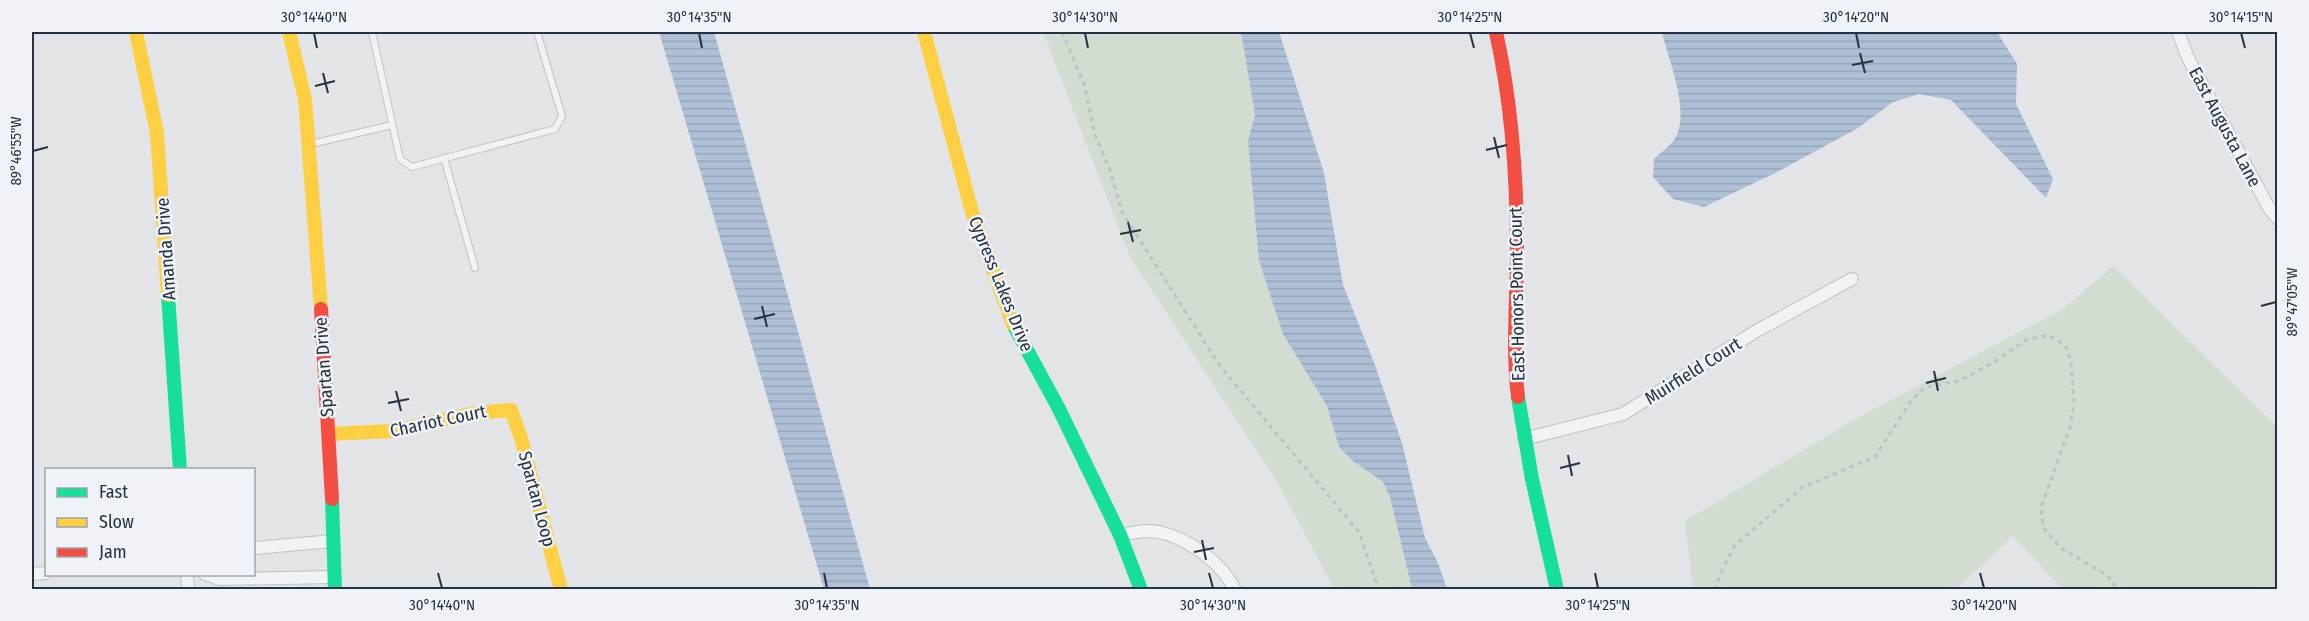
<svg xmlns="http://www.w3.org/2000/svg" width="2309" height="621" font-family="'Fira Sans Condensed',sans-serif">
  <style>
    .grass { fill: #d2dcd1 }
    .water { fill: url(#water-rules) }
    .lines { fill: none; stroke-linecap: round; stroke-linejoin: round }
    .lane-casing { stroke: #c0c2c5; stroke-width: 8 }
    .street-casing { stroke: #c0c2c5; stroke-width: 14 }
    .path { stroke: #c0c2c7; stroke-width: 3; stroke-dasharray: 4.5 4.5; stroke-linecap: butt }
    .lane { stroke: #f1f2f4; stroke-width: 6 }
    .street { stroke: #f1f2f4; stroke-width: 12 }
    .fast { stroke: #16e098; stroke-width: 14 }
    .slow { stroke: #ffcf43; stroke-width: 14 }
    .jam { stroke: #f24e42; stroke-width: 14 }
    .ticks { fill: none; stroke: #263143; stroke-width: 2 }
    .labels { text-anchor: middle; stroke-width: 5; stroke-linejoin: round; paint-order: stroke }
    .street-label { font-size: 18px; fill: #263143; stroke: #eff2f7 }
    .neatline { fill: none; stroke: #263143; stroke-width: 2 }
    .ticks-label { font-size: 15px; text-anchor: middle; fill: #263143 }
  </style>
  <defs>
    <pattern id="water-rules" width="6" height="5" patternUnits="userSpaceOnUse" patternTransform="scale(1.5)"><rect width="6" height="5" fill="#adc0d6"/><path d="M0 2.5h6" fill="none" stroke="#95a5b9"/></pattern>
  </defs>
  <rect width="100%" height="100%" fill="#e2e4e7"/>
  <path class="grass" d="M 1043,32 L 1241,32 L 1255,115 L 1248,141 L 1259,261 L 1283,334 L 1327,406 L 1339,447 L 1353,461 L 1383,482 L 1390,497 L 1412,589 L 1334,589 L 1279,485 L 1130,257 Z
    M 2113,266 L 2277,427 L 2277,589 L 2063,589 L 2013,536 L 1957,589 L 1693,589 L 1685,521 L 1859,417 L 2063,309 Z"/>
  <path class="water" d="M 659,32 L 714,32 L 870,589 L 824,589 Z
    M 1241,32 L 1279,32 L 1324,173 L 1343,285 L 1375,365 L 1402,443 L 1425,538 L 1438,563 L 1447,589 L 1412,589 L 1390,497 L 1383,482 L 1353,461 L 1339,447 L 1327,406 L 1283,334 L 1259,261 L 1248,141 L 1255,115 Z
    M 1662,32 L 1997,32 L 2017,64 L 2016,104 L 2053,179 L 2046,198 L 1951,100 L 1919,94 L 1893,102 L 1858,128 L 1777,172 L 1704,207 L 1673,199 L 1653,177 L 1654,159 C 1660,153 1669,147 1674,140 C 1692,113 1668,60 1662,32 Z"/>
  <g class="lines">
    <defs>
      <path id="lane" d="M 372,32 L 400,159 L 412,167 L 555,129 L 562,116 L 537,32
        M 311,144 L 392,125
        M 444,158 L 475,268"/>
      <path id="street" d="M 2178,32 L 2188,58 L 2269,208 L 2278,219
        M 1524,439 L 1623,414 L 1758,330 L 1852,279
        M 1120,535 C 1129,534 1139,531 1148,531 C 1181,532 1221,561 1235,590
        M 254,548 L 333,541
        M 32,574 L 46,573
        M 187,574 L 188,590
        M 205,574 L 220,579 L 335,577"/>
    </defs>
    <use href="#lane" class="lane-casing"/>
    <use href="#street" class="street-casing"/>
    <path class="path" d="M 1062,32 L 1084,84 L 1095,135 L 1110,170 L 1122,212 L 1220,366 L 1359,532 L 1379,590
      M 1715,590 L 1721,572 L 1735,545 L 1803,487 L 1875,457 L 1911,401 L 1925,387 L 1959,381 L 1991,364 L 2026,340 L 2042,336 L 2056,338 L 2067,348 L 2071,362 L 2074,404 L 2070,427 L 2041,507 L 2043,527 L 2061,548 L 2108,576 L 2118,590"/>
    <use href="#lane" class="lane"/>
    <use href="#street" class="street"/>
    <path class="fast" d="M 168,295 L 180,470
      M 1013,324 L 1059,409 L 1120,535 L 1141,590
      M 1518,397 L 1532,479 L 1557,590
      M 332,499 L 335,590"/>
    <path class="slow" d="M 136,32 L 157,133 L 168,295
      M 289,32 L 305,99 L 321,309
      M 924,32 L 972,212 L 1013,324
      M 329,434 L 394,431 L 475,413 L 511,410 L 521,438 L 561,590"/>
    <path class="jam" d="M 1496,32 C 1512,104 1517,177 1517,250 C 1517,300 1512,348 1518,397
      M 321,309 L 332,499"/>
  </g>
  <path class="ticks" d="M 314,33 L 317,48M 699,33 L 702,48M 1085,33 L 1088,48M 1470,33 L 1474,48M 1856,33 L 1859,48M 2241,33 L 2245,48M 1860,53 L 1865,73M 1852,65 L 1873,61M 323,73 L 328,93M 315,86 L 335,81M 1494,137 L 1499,158M 1486,150 L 1507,145M 33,151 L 48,147M 1128,222 L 1133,242M 1120,234 L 1141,230M 762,306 L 767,327M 2261,306 L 2276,302M 754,319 L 775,314M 1934,371 L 1938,391M 1926,383 L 1946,378M 396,391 L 401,411M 388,403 L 409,399M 1568,455 L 1572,476M 1560,468 L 1580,463M 1202,540 L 1206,560M 1194,552 L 1214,548M 438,573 L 442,588M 824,573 L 827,588M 1209,573 L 1213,588M 1595,573 L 1598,588M 1980,573 L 1984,588"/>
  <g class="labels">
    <g class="street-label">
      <text transform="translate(2225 127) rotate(62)" y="6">East Augusta Lane</text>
      <text transform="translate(166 249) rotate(-94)" y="6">Amanda Drive</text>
      <text transform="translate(1001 284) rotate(68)" y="6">Cypress Lakes Drive</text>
      <text transform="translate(1517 294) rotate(-91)" y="6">East Honors Point Court</text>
      <text transform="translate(324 367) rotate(-94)" y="6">Spartan Drive</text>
      <text transform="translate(1693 371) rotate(-32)" y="6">Muirfield Court</text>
      <text transform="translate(438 421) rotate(-12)" y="6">Chariot Court</text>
      <text transform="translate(537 499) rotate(75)" y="6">Spartan Loop</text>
    </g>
  </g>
  <rect width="2309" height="621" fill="none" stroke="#eff2f7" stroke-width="66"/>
  <rect x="45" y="468" width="210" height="108" fill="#eff2f7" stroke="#9fa5af" stroke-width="1.5"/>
  <rect x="57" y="488" width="30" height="9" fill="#16e098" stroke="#9fa5af" stroke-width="1.5"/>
  <text x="99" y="498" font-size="18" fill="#263143">Fast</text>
  <rect x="57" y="518" width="30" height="9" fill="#ffcf43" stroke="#9fa5af" stroke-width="1.5"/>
  <text x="99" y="528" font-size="18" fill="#263143">Slow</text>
  <rect x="57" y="548" width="30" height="9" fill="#f24e42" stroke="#9fa5af" stroke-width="1.5"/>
  <text x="99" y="558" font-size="18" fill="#263143">Jam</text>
  <rect x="33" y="33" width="2243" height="555" class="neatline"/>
  <g class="ticks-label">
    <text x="314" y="22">30°14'40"N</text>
    <text x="699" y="22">30°14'35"N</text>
    <text x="1085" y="22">30°14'30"N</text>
    <text x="1470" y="22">30°14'25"N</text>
    <text x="1856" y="22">30°14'20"N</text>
    <text x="2241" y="22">30°14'15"N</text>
    <text transform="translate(16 151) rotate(-90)" y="5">89°46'55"W</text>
    <text transform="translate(2292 302) rotate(-90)" y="5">89°47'05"W</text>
    <text x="442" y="610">30°14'40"N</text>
    <text x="827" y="610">30°14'35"N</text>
    <text x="1213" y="610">30°14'30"N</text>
    <text x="1598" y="610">30°14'25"N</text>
    <text x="1984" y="610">30°14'20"N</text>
  </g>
</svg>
